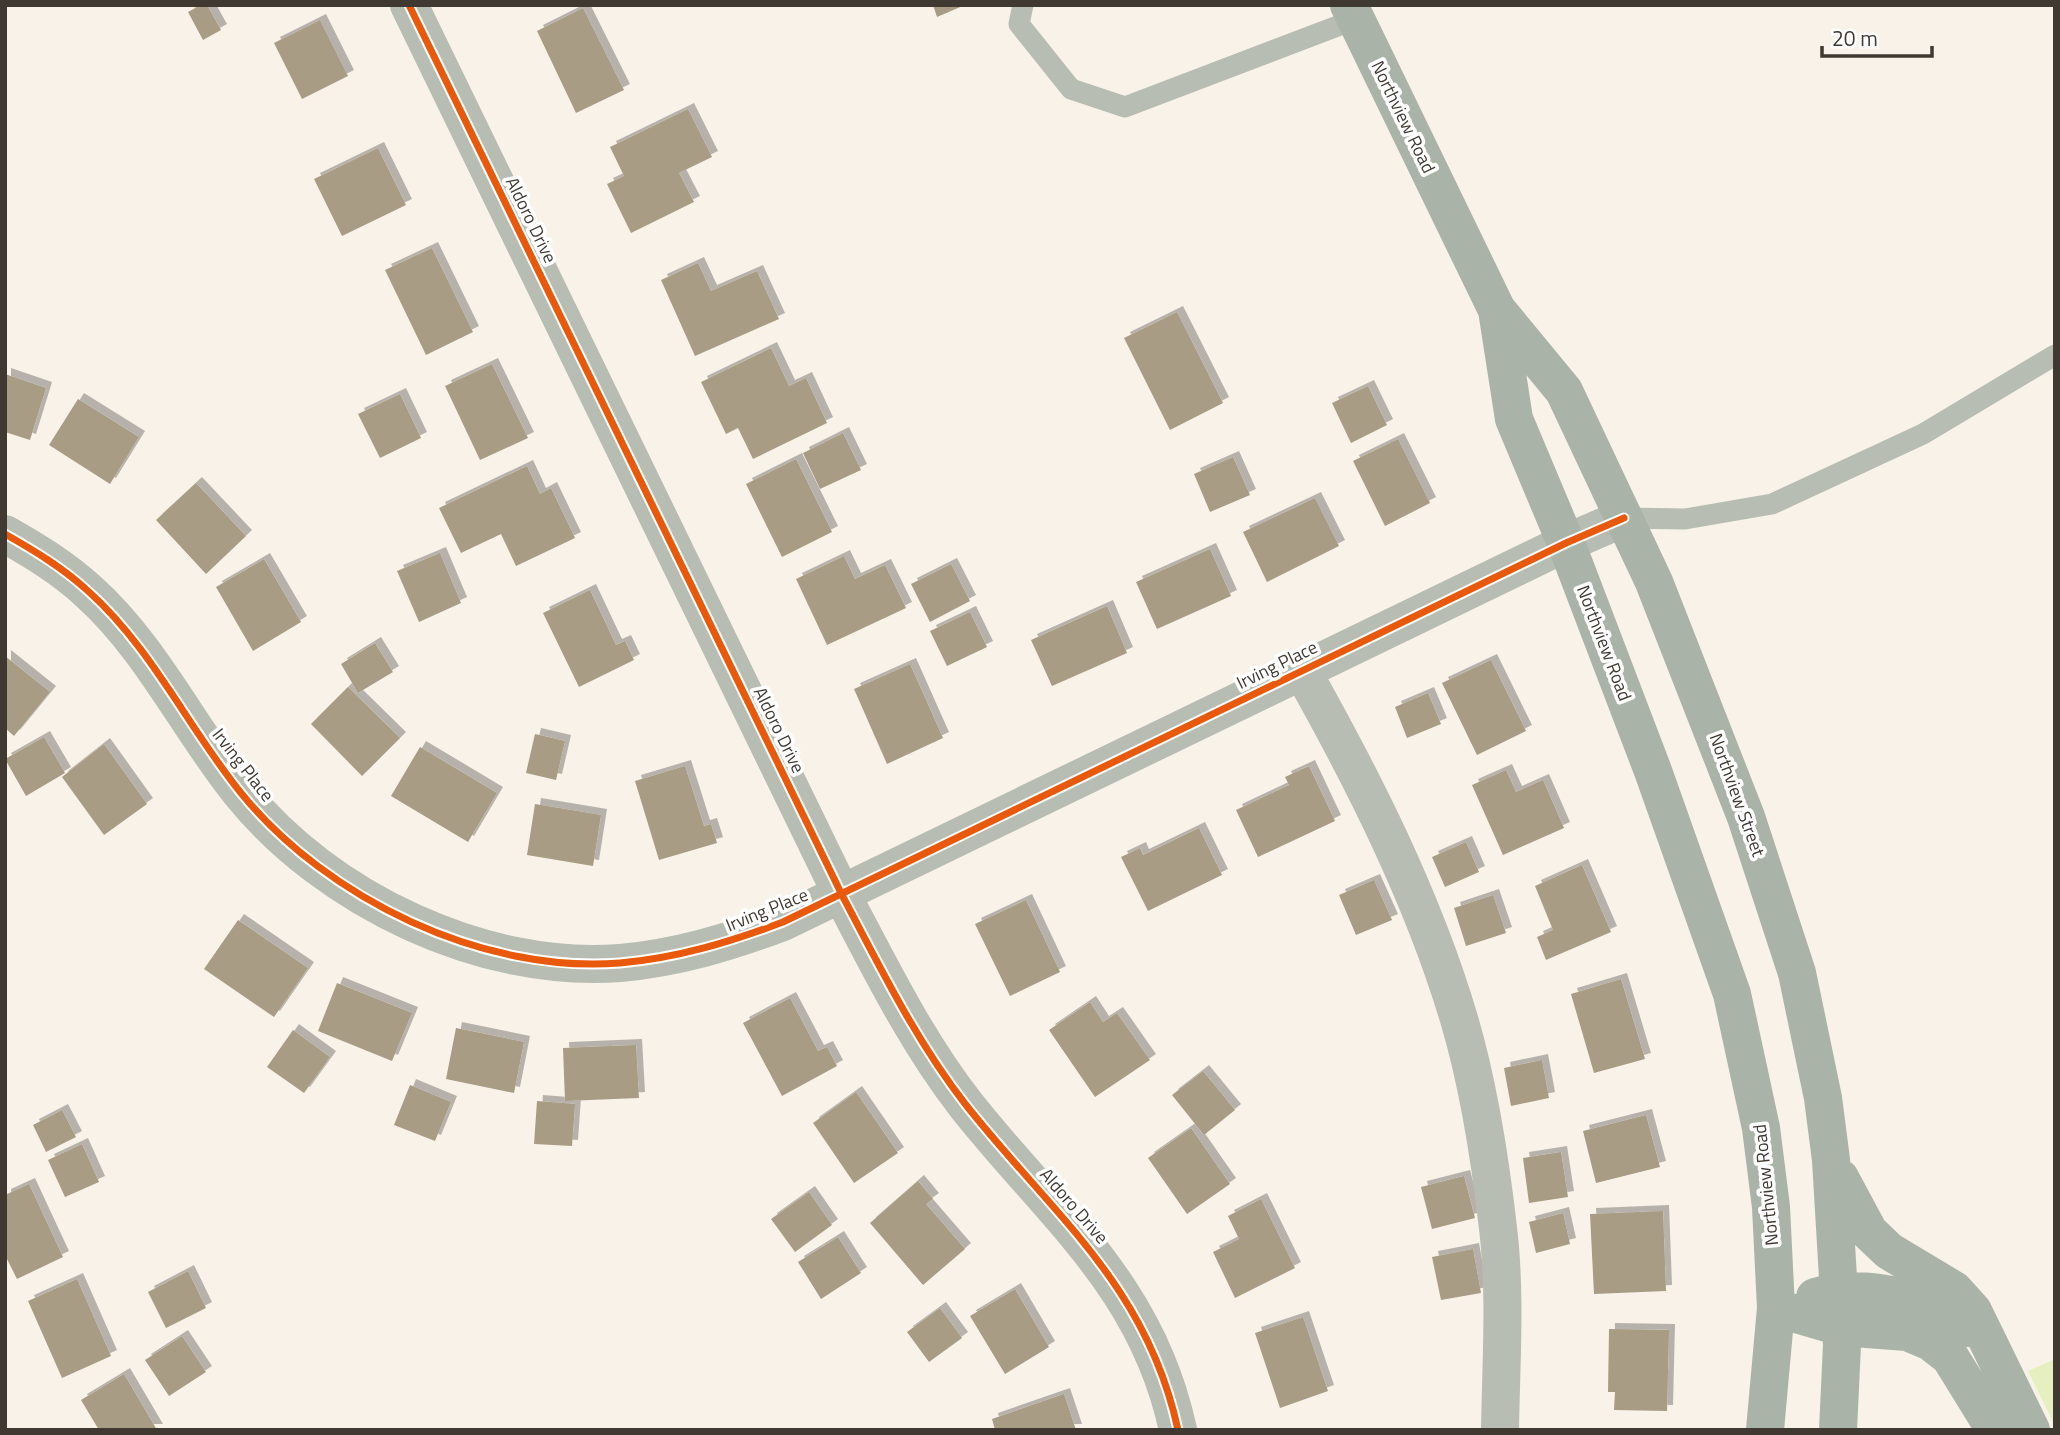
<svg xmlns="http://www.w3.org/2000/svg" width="2060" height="1435" font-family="'Titillium Web',sans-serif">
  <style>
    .green { fill: #e5efbf }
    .building { fill: #a89c85; filter: url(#shadow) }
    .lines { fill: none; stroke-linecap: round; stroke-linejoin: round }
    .lane { stroke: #b7bdb3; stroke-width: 21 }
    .street { stroke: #b7bdb3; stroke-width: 38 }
    .secondary { stroke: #aab3a7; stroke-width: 38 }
    .cycleway-casing { stroke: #fff; stroke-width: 11 }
    .cycleway { stroke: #e8590c; stroke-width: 7 }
    .labels { text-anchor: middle; stroke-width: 7; stroke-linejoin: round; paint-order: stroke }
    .street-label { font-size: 18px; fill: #3f3931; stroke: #fff }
  </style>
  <defs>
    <filter id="shadow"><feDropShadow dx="6" dy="-6" stdDeviation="0" flood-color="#0004"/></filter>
  </defs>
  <rect width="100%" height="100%" fill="#f8f2e8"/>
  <path class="green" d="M 2055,1359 L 2055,1426 L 2028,1371 Z"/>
  <path class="building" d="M 201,5 L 207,5 L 221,30 L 203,40 L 188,12 Z
    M 933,5 L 965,5 L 937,17 Z
    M 583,8 L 624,90 L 576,113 L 537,31 Z
    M 320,20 L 348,76 L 302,99 L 274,43 Z
    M 688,109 L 712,157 L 679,173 L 694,202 L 631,233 L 607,184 L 624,176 L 610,147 Z
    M 378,148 L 406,205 L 342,236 L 314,179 Z
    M 432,248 L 473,332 L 426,355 L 385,270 Z
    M 698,263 L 711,291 L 757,271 L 779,319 L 695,356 L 661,280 Z
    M 1177,312 L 1223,403 L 1170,430 L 1124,338 Z
    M 771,348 L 789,386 L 806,378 L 827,423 L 753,459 L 738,428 L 726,434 L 701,382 Z
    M 492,364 L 528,438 L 480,460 L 445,386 Z
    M 5,374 L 46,388 L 30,440 L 5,432 Z
    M 1368,386 L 1387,425 L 1351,443 L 1332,403 Z
    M 400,394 L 421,438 L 380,458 L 358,414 Z
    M 78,399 L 139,437 L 110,484 L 49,445 Z
    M 843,433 L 861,470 L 820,489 L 803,453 Z
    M 1398,439 L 1430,503 L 1385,526 L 1353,461 Z
    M 1233,457 L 1250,495 L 1210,512 L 1194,474 Z
    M 796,459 L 832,532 L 782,557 L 746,484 Z
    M 527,466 L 540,494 L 551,488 L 575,538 L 516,566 L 501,534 L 461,553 L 439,508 Z
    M 196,483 L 246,536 L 206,574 L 156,520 Z
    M 1315,498 L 1339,546 L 1267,582 L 1243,532 Z
    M 1210,549 L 1231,596 L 1157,629 L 1136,582 Z
    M 440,553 L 461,603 L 419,622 L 397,571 Z
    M 844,556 L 855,579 L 885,565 L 906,608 L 827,645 L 796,579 Z
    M 264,559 L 301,622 L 253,651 L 216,587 Z
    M 951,564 L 970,601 L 930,622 L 911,584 Z
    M 590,590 L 616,645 L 625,641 L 634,660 L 579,687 L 543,613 Z
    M 1107,606 L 1127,653 L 1052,686 L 1031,640 Z
    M 970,612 L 987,647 L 947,666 L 930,631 Z
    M 375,643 L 393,672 L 358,693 L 341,664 Z
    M 5,656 L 50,692 L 14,736 L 5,728 Z
    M 1491,660 L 1526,731 L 1477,755 L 1442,683 Z
    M 910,664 L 943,738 L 887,764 L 854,689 Z
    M 348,687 L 400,738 L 362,776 L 311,724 Z
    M 1428,693 L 1441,724 L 1407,738 L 1395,707 Z
    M 535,734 L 565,741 L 556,780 L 526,773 Z
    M 44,737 L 65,773 L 26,796 L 5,759 Z
    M 104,744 L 147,804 L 104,835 L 62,777 Z
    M 420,747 L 497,793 L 468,842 L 391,796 Z
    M 685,766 L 704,826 L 711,824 L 717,843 L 659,860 L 635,781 Z
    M 1309,766 L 1335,821 L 1258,857 L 1236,810 L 1289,785 L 1285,777 Z
    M 1506,770 L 1516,792 L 1543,780 L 1564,828 L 1503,855 L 1472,785 Z
    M 535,804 L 601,815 L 593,866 L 527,855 Z
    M 1199,828 L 1222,875 L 1148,911 L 1121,857 L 1140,848 L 1143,855 Z
    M 1466,842 L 1479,872 L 1445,887 L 1432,857 Z
    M 1582,865 L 1611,932 L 1546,960 L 1537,937 L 1553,930 L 1535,886 Z
    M 1374,880 L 1392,920 L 1356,935 L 1339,895 Z
    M 1493,895 L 1506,933 L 1466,946 L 1454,908 Z
    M 1026,900 L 1060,972 L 1010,996 L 975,924 Z
    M 238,920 L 308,968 L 274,1017 L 204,969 Z
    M 1621,979 L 1645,1059 L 1594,1073 L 1571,994 Z
    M 337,983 L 412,1013 L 392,1061 L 318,1031 Z
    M 790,998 L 818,1051 L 827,1047 L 837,1066 L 782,1096 L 743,1023 Z
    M 1090,1002 L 1103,1022 L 1117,1013 L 1150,1060 L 1095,1097 L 1049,1030 Z
    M 456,1028 L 524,1042 L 514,1093 L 446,1079 Z
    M 293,1030 L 330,1057 L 304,1093 L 267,1067 Z
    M 636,1045 L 639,1098 L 565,1101 L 563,1048 Z
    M 1542,1060 L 1549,1098 L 1511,1106 L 1504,1068 Z
    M 1203,1071 L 1235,1110 L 1204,1135 L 1172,1095 Z
    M 410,1085 L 451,1102 L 435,1141 L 394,1125 Z
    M 856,1092 L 898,1153 L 854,1183 L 813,1123 Z
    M 537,1101 L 575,1104 L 572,1146 L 534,1144 Z
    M 62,1110 L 76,1137 L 46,1152 L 33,1125 Z
    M 1646,1115 L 1660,1167 L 1596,1183 L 1583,1131 Z
    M 1191,1128 L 1230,1184 L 1187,1214 L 1148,1158 Z
    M 82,1144 L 99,1182 L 65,1197 L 48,1160 Z
    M 1561,1152 L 1568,1197 L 1529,1203 L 1523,1158 Z
    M 1464,1176 L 1475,1218 L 1432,1229 L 1421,1187 Z
    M 918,1181 L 933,1199 L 926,1204 L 965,1249 L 923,1285 L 870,1223 Z
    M 29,1184 L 63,1257 L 17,1279 L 5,1255 L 5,1195 Z
    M 809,1192 L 832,1225 L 795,1252 L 771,1219 Z
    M 1261,1199 L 1295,1268 L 1235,1298 L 1213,1252 L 1239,1239 L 1228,1216 Z
    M 1663,1211 L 1666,1291 L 1594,1294 L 1590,1214 Z
    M 1563,1213 L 1570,1244 L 1536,1253 L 1529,1222 Z
    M 838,1237 L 861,1273 L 821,1299 L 798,1262 Z
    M 1473,1249 L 1481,1293 L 1441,1300 L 1432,1257 Z
    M 188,1271 L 206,1308 L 166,1328 L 148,1292 Z
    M 77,1279 L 111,1356 L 62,1378 L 28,1301 Z
    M 1015,1289 L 1049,1347 L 1005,1374 L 970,1316 Z
    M 940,1308 L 962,1338 L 929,1362 L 907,1332 Z
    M 1303,1317 L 1328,1391 L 1280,1408 L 1255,1333 Z
    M 1609,1329 L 1669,1330 L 1667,1411 L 1614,1410 L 1615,1392 L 1608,1392 Z
    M 182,1336 L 206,1372 L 169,1396 L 145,1360 Z
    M 124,1374 L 157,1430 L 99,1430 L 81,1400 Z
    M 1064,1394 L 1076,1430 L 995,1430 L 992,1419 Z"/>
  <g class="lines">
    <path class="lane" d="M 1023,5 L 1019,24 L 1071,89 L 1125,107 L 1356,19
      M 1624,518 L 1685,519 L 1772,504 L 1923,434 L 2055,355"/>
    <path class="street" d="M 409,5 L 842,895 C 880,967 916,1041 966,1105 C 1052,1214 1147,1285 1178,1430
      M 5,534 C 35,551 63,568 88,591 C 151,647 189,729 241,793 C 327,899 483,974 620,963 C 677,958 730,942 783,922 L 1566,543 L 1624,518
      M 1302,671 C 1364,781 1423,898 1459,1019 C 1479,1086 1490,1158 1498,1228 C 1506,1294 1501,1363 1500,1430"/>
    <path class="secondary" d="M 1349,5 L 1497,310 L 1514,419 L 1566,543 L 1653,771 L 1732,994 L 1761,1128 L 1771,1207 L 1776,1308 L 1765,1430
      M 1498,311 L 1564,391 L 1654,582 L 1746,817 L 1797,973 L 1823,1098 L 1831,1160 L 1842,1345 L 1838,1430
      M 1840,1178 L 1869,1232 L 1889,1251 L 1954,1290 L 1973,1311 L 2031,1430
      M 1815,1297 C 1867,1282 1923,1298 1967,1328
      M 1776,1308 L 1841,1327 L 1907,1332 L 1931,1342 L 1950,1357 L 1995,1430"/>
    <defs>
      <path id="cycleway" d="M 409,5 L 842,895 C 880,967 916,1041 966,1105 C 1052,1214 1147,1285 1178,1430
        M 5,534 C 35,551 63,568 88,591 C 151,647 189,729 241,793 C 327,899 483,974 620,963 C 677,958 730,942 783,922 L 1566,543 L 1624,518"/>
    </defs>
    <use href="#cycleway" class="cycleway-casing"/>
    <use href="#cycleway" class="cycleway"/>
  </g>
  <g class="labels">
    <g class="street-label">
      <text transform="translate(1403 117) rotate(64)" y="6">Northview Road</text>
      <text transform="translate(531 220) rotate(64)" y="6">Aldoro Drive</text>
      <text transform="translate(1604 643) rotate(69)" y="6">Northview Road</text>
      <text transform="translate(1277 665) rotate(-26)" y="6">Irving Place</text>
      <text transform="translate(779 730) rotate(64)" y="6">Aldoro Drive</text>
      <text transform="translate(243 765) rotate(52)" y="6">Irving Place</text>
      <text transform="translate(1737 795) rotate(70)" y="6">Northview Street</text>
      <text transform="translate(767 910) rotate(-22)" y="6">Irving Place</text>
      <text transform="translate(1766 1185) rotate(-96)" y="6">Northview Road</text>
      <text transform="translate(1074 1206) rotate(49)" y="6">Aldoro Drive</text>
    </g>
  </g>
  <rect width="2060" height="1435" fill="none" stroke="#3f3931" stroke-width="14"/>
  <path d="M1822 46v10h110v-10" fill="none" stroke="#3f3931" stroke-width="3.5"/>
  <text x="1832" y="46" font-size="21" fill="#3f3931" stroke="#ffffff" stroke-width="5" paint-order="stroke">20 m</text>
</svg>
